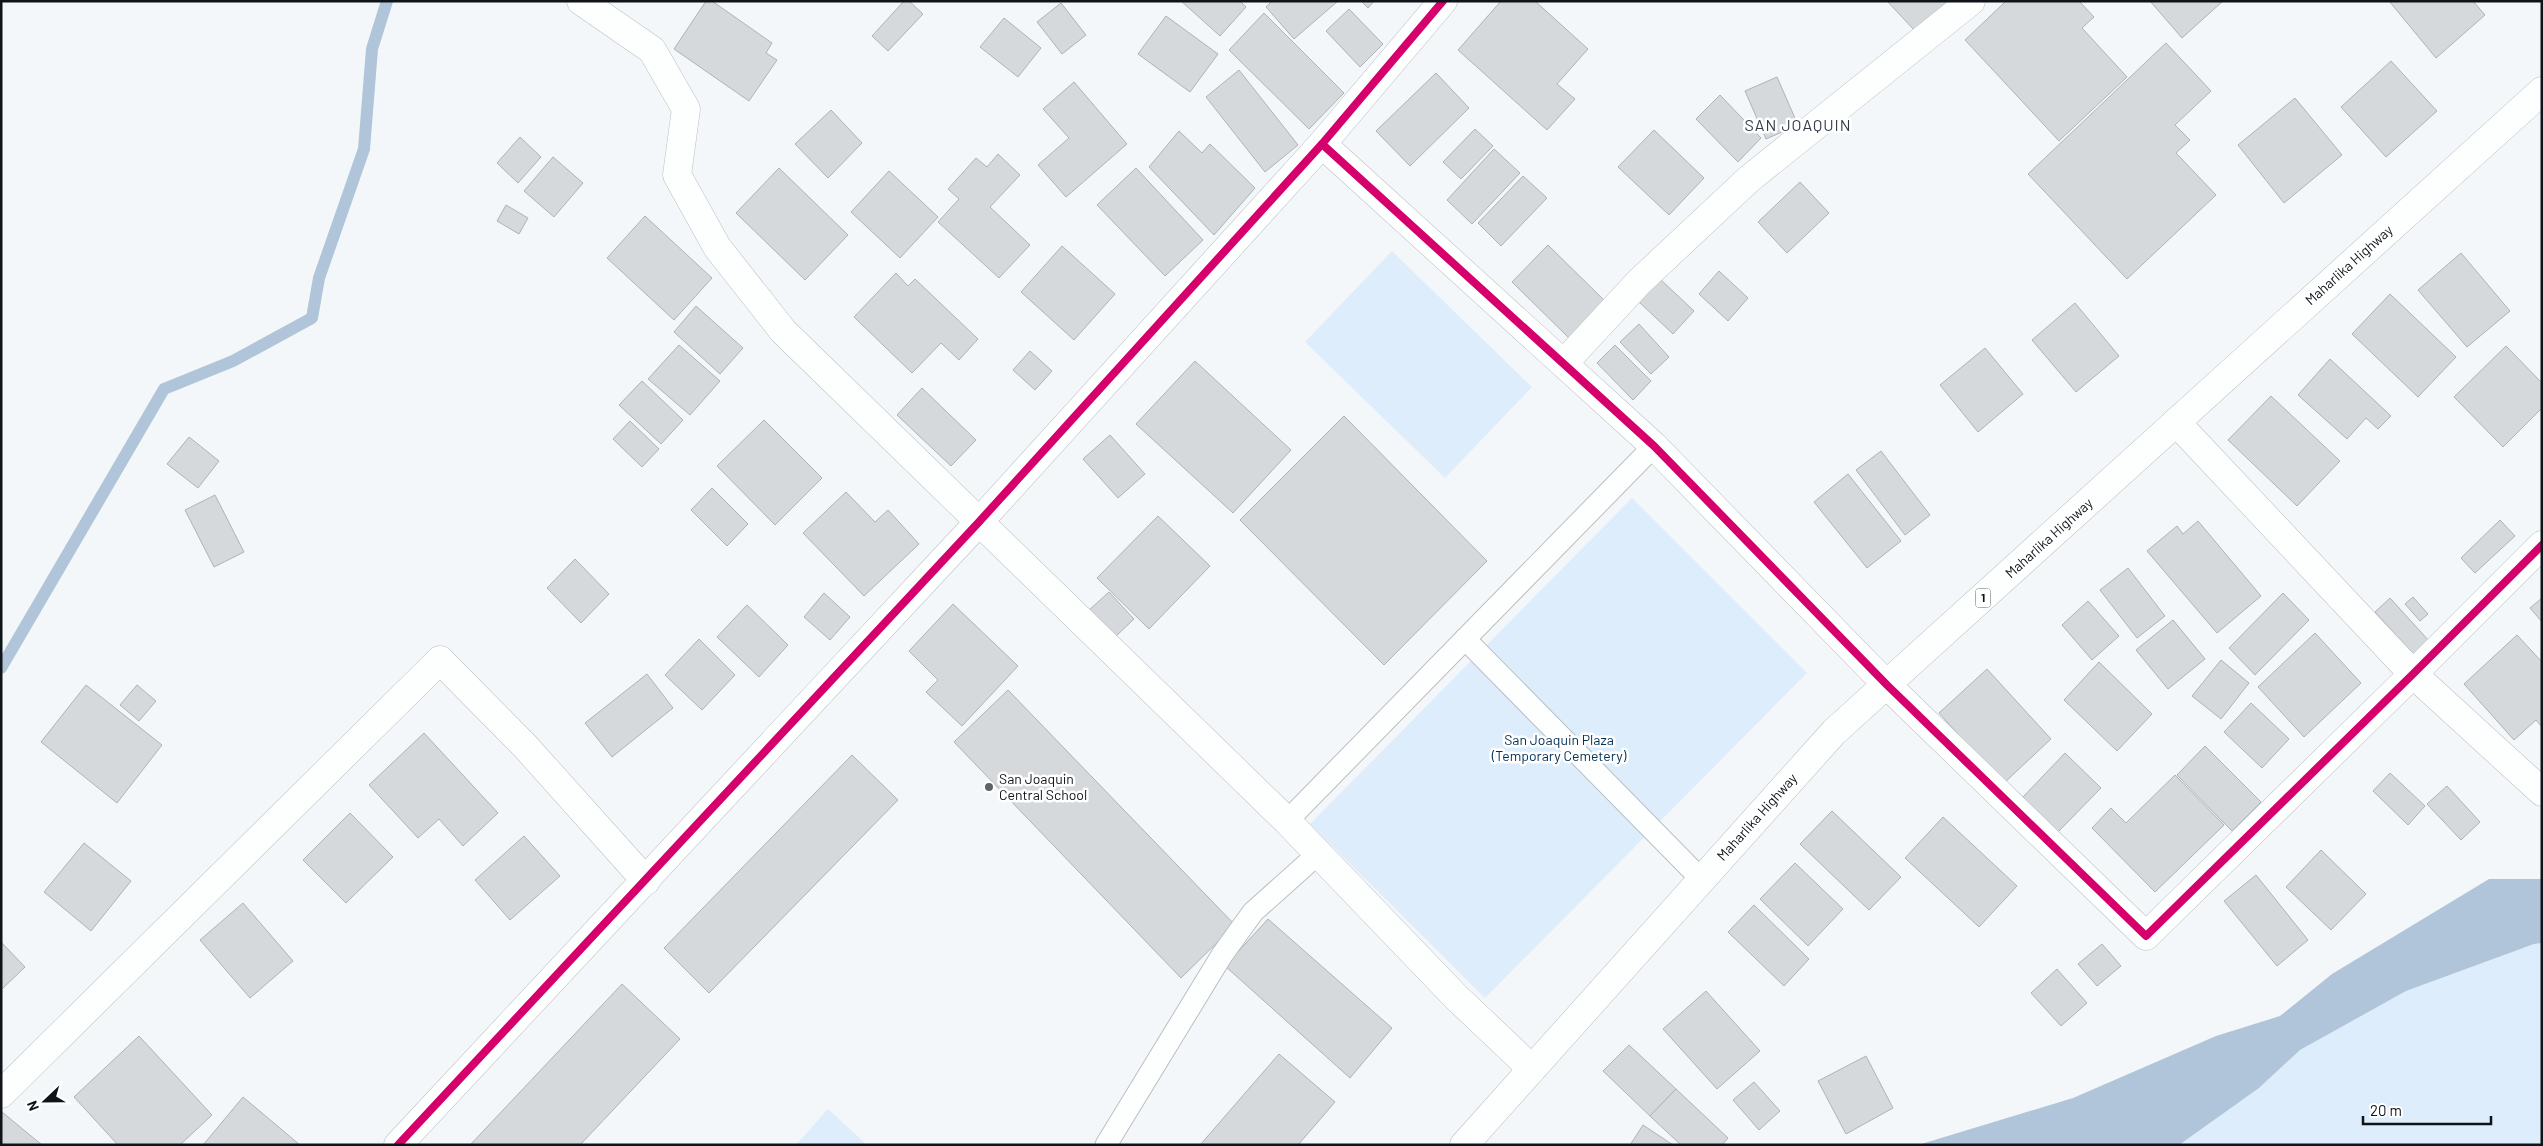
<svg xmlns="http://www.w3.org/2000/svg" width="2543" height="1146" viewBox="0 0 2543 1146" font-family="Barlow,sans-serif">
	<rect width="100%" height="100%" fill="#f4f7f9"/>
	<g fill="#ddedfb">
		<path d="M1392 251 1532 387 1445 478 1305 342Z"/>
		<path d="M1632 498 1807 673 1485 998 1310 824Z"/>
		<path d="M2542 943V1145H2179L2259 1088 2300 1050 2406 991 2534 944Z"/>
		<path d="M828 1109 867 1145H796Z"/>
	</g>
	<path fill="#b0c5d9" d="M2489 879H2542V943L2534 944 2406 991 2300 1050 2259 1088 2179 1145H1918L2073 1098 2216 1036 2280 1016 2332 974Z"/>
	<g fill="none" stroke-linecap="round" stroke-linejoin="round">
		<path stroke="#b0c5d9" stroke-width="12" d="M1 668 164 389 233 361 312 318 319 278 364 149 372 49 387 1"/>
	</g>
	<g fill="#d5d9dc" stroke="#afb2b6">
		<path d="M706 1H712L772 43 766 53 777 60 749 101 674 49Z"/>
		<path d="M904 1H909L923 14 888 51 872 36Z"/>
		<path d="M1181 1H1240L1246 7 1220 36Z"/>
		<path d="M1272 1H1338L1294 39 1266 7Z"/>
		<path d="M1361 1H1374L1368 8Z"/>
		<path d="M1501 1H1535L1588 49 1557 84 1575 99 1547 130 1458 50Z"/>
		<path d="M1887 1H1949L1916 32Z"/>
		<path d="M2006 1H2079L2094 17 2082 28 2127 77 2059 141 1965 40Z"/>
		<path d="M2150 1H2223L2182 38Z"/>
		<path d="M2389 1H2473L2485 15 2436 58Z"/>
		<path d="M1061 3 1086 35 1062 54 1037 22Z"/>
		<path d="M1349 9 1383 44 1360 67 1326 31Z"/>
		<path d="M1264 13 1344 93 1309 129 1229 50Z"/>
		<path d="M1166 16 1218 54 1190 92 1138 54Z"/>
		<path d="M1004 18 1041 48 1018 77 980 47Z"/>
		<path d="M2166 43 2211 91 2175 125 2190 140 2176 153 2216 195 2127 279 2028 174Z"/>
		<path d="M2391 61 2437 111 2386 157 2341 107Z"/>
		<path d="M1239 70 1298 145 1265 172 1206 97Z"/>
		<path d="M1436 73 1469 108 1410 166 1376 131Z"/>
		<path d="M1777 77 1798 125 1766 139 1745 91Z"/>
		<path d="M1074 82 1127 144 1066 197 1038 165 1069 138 1043 109Z"/>
		<path d="M1720 95 1761 138 1738 162 1696 119Z"/>
		<path d="M2295 98 2342 155 2284 203 2238 145Z"/>
		<path d="M831 110 862 143 828 178 795 144Z"/>
		<path d="M1475 129 1493 146 1461 179 1443 162Z"/>
		<path d="M1654 130 1704 178 1669 215 1618 167Z"/>
		<path d="M1179 131 1202 153 1210 144 1255 188 1214 235 1149 167Z"/>
		<path d="M520 137 541 157 518 183 497 163Z"/>
		<path d="M1494 149 1520 173 1472 224 1447 200Z"/>
		<path d="M998 154 1020 175 990 207 1030 245 999 278 938 222 959 199 948 189 976 158 987 167Z"/>
		<path d="M553 157 583 183 554 217 524 191Z"/>
		<path d="M779 168 848 235 805 280 736 213Z"/>
		<path d="M1136 168 1203 240 1165 276 1097 205Z"/>
		<path d="M889 171 938 217 900 258 851 212Z"/>
		<path d="M1523 176 1547 198 1501 246 1478 223Z"/>
		<path d="M1800 182 1829 213 1787 253 1758 222Z"/>
		<path d="M506 205 528 218 519 234 497 221Z"/>
		<path d="M645 216 712 278 674 320 607 258Z"/>
		<path d="M1548 245 1607 303 1571 340 1512 282Z"/>
		<path d="M1062 246 1115 294 1074 340 1021 292Z"/>
		<path d="M2461 253 2510 311 2467 347 2418 290Z"/>
		<path d="M1719 271 1748 298 1728 321 1699 294Z"/>
		<path d="M896 273 908 286 915 279 978 339 959 360 941 343 912 373 854 317Z"/>
		<path d="M1659 278 1694 311 1673 334 1638 301Z"/>
		<path d="M2390 294 2456 357 2418 397 2352 334Z"/>
		<path d="M2075 303 2119 356 2076 392 2032 340Z"/>
		<path d="M696 306 743 348 720 374 674 332Z"/>
		<path d="M1639 324 1669 357 1651 374 1620 342Z"/>
		<path d="M679 345 720 381 690 415 648 379Z"/>
		<path d="M1615 345 1651 381 1633 400 1597 363Z"/>
		<path d="M2506 346 2542 383V408L2503 447 2454 397Z"/>
		<path d="M1985 348 2023 394 1978 432 1940 385Z"/>
		<path d="M1030 351 1052 371 1035 390 1013 370Z"/>
		<path d="M2330 359 2391 416 2378 429 2366 418 2347 439 2298 395Z"/>
		<path d="M1195 361 1291 450 1233 513 1136 424Z"/>
		<path d="M642 381 683 420 661 444 619 405Z"/>
		<path d="M922 388 976 440 951 466 897 415Z"/>
		<path d="M2271 396 2340 461 2297 506 2228 440Z"/>
		<path d="M1344 416 1487 561 1384 665 1240 520Z"/>
		<path d="M764 420 822 478 775 525 717 466Z"/>
		<path d="M630 421 659 449 642 467 613 439Z"/>
		<path d="M1110 435 1145 474 1118 498 1083 459Z"/>
		<path d="M189 437 219 461 198 488 167 464Z"/>
		<path d="M1881 451 1930 515 1905 535 1856 470Z"/>
		<path d="M1848 474 1901 541 1867 568 1814 502Z"/>
		<path d="M712 488 748 524 727 546 691 510Z"/>
		<path d="M846 492 875 522 888 510 919 544 864 596 803 533Z"/>
		<path d="M215 495 244 552 214 567 185 510Z"/>
		<path d="M1158 516 1210 566 1149 629 1097 578Z"/>
		<path d="M2500 520 2515 536 2475 573 2461 558Z"/>
		<path d="M2198 521 2261 596 2217 633 2147 551 2177 526 2183 534Z"/>
		<path d="M575 559 609 594 581 623 547 588Z"/>
		<path d="M2128 568 2165 616 2137 638 2100 590Z"/>
		<path d="M1109 592 1134 619 1114 638 1088 611Z"/>
		<path d="M824 593 850 617 830 640 804 617Z"/>
		<path d="M2283 593 2309 620 2255 675 2229 648Z"/>
		<path d="M2413 597 2428 614 2420 621 2405 604Z"/>
		<path d="M2390 598 2430 642 2415 656 2375 612Z"/>
		<path d="M2542 598V622L2530 608Z"/>
		<path d="M2088 601 2119 636 2092 660 2062 625Z"/>
		<path d="M953 604 1018 666 962 726 926 692 938 680 909 651Z"/>
		<path d="M747 605 788 645 759 677 717 637Z"/>
		<path d="M2173 620 2205 659 2168 689 2136 650Z"/>
		<path d="M2315 633 2361 683 2304 737 2258 687Z"/>
		<path d="M2517 635 2542 662V727L2536 720 2514 740 2464 684Z"/>
		<path d="M699 639 735 675 702 710 665 675Z"/>
		<path d="M2221 660 2249 683 2221 719 2192 696Z"/>
		<path d="M2099 662 2152 714 2117 751 2064 700Z"/>
		<path d="M1987 669 2051 739 2003 784 1939 713Z"/>
		<path d="M647 674 673 708 612 757 585 723Z"/>
		<path d="M86 685 162 745 117 803 41 742Z"/>
		<path d="M137 685 156 701 139 721 120 705Z"/>
		<path d="M1008 690 1235 925 1181 978 954 742Z"/>
		<path d="M2251 703 2289 739 2262 768 2224 732Z"/>
		<path d="M424 733 498 813 463 846 439 819 418 838 369 785Z"/>
		<path d="M2205 746 2261 802 2232 831 2177 775Z"/>
		<path d="M2065 753 2101 788 2057 833 2022 798Z"/>
		<path d="M852 755 898 800 709 993 664 948Z"/>
		<path d="M2390 773 2425 806 2408 825 2373 791Z"/>
		<path d="M2175 775 2224 825 2155 892 2092 828 2111 808 2126 823Z"/>
		<path d="M2447 786 2480 822 2461 840 2427 804Z"/>
		<path d="M1832 811 1901 877 1869 910 1800 844Z"/>
		<path d="M350 813 393 857 346 903 303 860Z"/>
		<path d="M1943 817 2017 886 1979 927 1905 858Z"/>
		<path d="M524 836 560 876 510 920 475 880Z"/>
		<path d="M84 843 131 881 91 931 44 892Z"/>
		<path d="M2321 850 2366 894 2331 930 2286 887Z"/>
		<path d="M1795 863 1843 909 1808 946 1760 899Z"/>
		<path d="M2256 875 2308 940 2277 966 2224 901Z"/>
		<path d="M243 903 293 961 250 998 200 940Z"/>
		<path d="M1754 905 1809 959 1784 986 1728 932Z"/>
		<path d="M1268 919 1392 1028 1350 1078 1225 966Z"/>
		<path d="M1 942 25 967 1 990Z"/>
		<path d="M2102 944 2121 966 2097 986 2078 964Z"/>
		<path d="M2057 969 2087 1003 2061 1026 2031 993Z"/>
		<path d="M622 984 680 1039 580 1145H470Z"/>
		<path d="M1706 991 1760 1051 1717 1089 1663 1029Z"/>
		<path d="M139 1036 212 1115 180 1145H118L74 1097Z"/>
		<path d="M1629 1045 1676 1089 1650 1116 1603 1071Z"/>
		<path d="M1279 1054 1335 1102 1298 1145H1200Z"/>
		<path d="M1866 1056 1893 1108 1846 1134 1818 1081Z"/>
		<path d="M1754 1082 1780 1111 1759 1130 1733 1100Z"/>
		<path d="M1676 1089 1728 1138 1722 1145H1681L1650 1116Z"/>
		<path d="M243 1097 300 1145H203Z"/>
		<path d="M2 1112 42 1145H1Z"/>
		<path d="M1643 1125 1673 1145H1630Z"/>
	</g>
	<g fill="none" stroke-linecap="round" stroke-linejoin="round">
		<defs>
			<g id="lane">
				<path d="M1465 639 1701 879"/>
				<path d="M1287 821 1654 446"/>
				<path d="M1106 1145 1222 955 1253 912 1319 853"/>
			</g>
			<g id="street">
				<path d="M581 1 652 50 686 109 677 175 717 247 783 331 1287 821 1456 997 1532 1069"/>
				<path d="M1322 144 1654 446 1887 685 2146 936 2413 674 2542 545"/>
				<path d="M1564 363 1639 282 1749 179 1971 1"/>
				<path d="M2176 422 2413 674 2542 792"/>
				<path d="M1 1094 440 660 525 746 646 881"/>
				<path d="M398 1145 978 523 1322 144 1443 1"/>
			</g>
			<path id="highway" d="M1464 1145 1834 732 2542 91"/>
		</defs>
		<use href="#lane" stroke="#bbbfc3" stroke-width="23"/>
		<use href="#street" stroke="#bbbfc3" stroke-width="29"/>
		<use href="#highway" stroke="#bbbfc3" stroke-width="29"/>
		<use href="#lane" stroke="#fdfefe" stroke-width="21"/>
		<use href="#street" stroke="#fdfefe" stroke-width="28"/>
		<use href="#highway" stroke="#fdfefe" stroke-width="28"/>
		<defs>
			<g id="cycleway">
				<path d="M1322 144 1654 446 1887 685 2146 936 2413 674 2542 545"/>
				<path d="M398 1145 978 523 1322 144 1443 1"/>
			</g>
		</defs>
		<use href="#cycleway" stroke="#fff" stroke-width="11"/>
		<use href="#cycleway" stroke="#d6006c" stroke-width="8"/>
	</g>
	<circle fill="#5f6367" stroke="#fff" stroke-width="2" cx="989" cy="787" r="5"/>
	<g text-anchor="middle" stroke-width="5" stroke-linejoin="round" paint-order="stroke">
		<rect fill="#fff" stroke="#575a5e" stroke-width="1" x="1975.5" y="588.5" width="15" height="19" rx="4"/>
		<g font-size="12" font-weight="bold" fill="#0f1419">
			<text x="1983" y="602">1</text>
		</g>
		<g font-size="14" fill="#0f1419" stroke="#fff">
			<text transform="translate(2349 265) rotate(-42)" y="5">Maharlika Highway</text>
			<text transform="translate(2049 538) rotate(-42)" y="5">Maharlika Highway</text>
			<text transform="translate(1757 817) rotate(-48)" y="5">Maharlika Highway</text>
		</g>
		<g font-size="14" fill="#013055" stroke="#fff">
			<text x="1559" y="745">San Joaquin Plaza<tspan x="1559" dy="16">(Temporary Cemetery)</tspan></text>
		</g>
		<g font-size="14" fill="#0f1419" stroke="#fff" text-anchor="start">
			<text x="999" y="784">San Joaquin<tspan x="999" dy="16">Central School</tspan></text>
		</g>
		<g font-size="16" letter-spacing="1" fill="#323d49" stroke="#fff">
			<text x="1798" y="131">SAN JOAQUIN</text>
		</g>
	</g>
	<rect width="2543" height="1146" fill="none" stroke="#0f1419" stroke-width="5"/>
	<g transform="translate(45 1101) rotate(248)" stroke="#ffffff" stroke-width="4" paint-order="stroke">
	<path d="M0-4L9 19L0 12L-9 19Z" fill="#0f1419"/>
	<text y="-8" font-size="14" font-weight="bold" text-anchor="middle" fill="#0f1419">N</text>
	</g>
	<path d="M2363 1116v8h128v-8" fill="none" stroke="#0f1419" stroke-width="2.5"/>
	<text x="2370" y="1116" font-size="15" fill="#0f1419" stroke="#ffffff" stroke-width="4" paint-order="stroke">20 m</text>
</svg>
